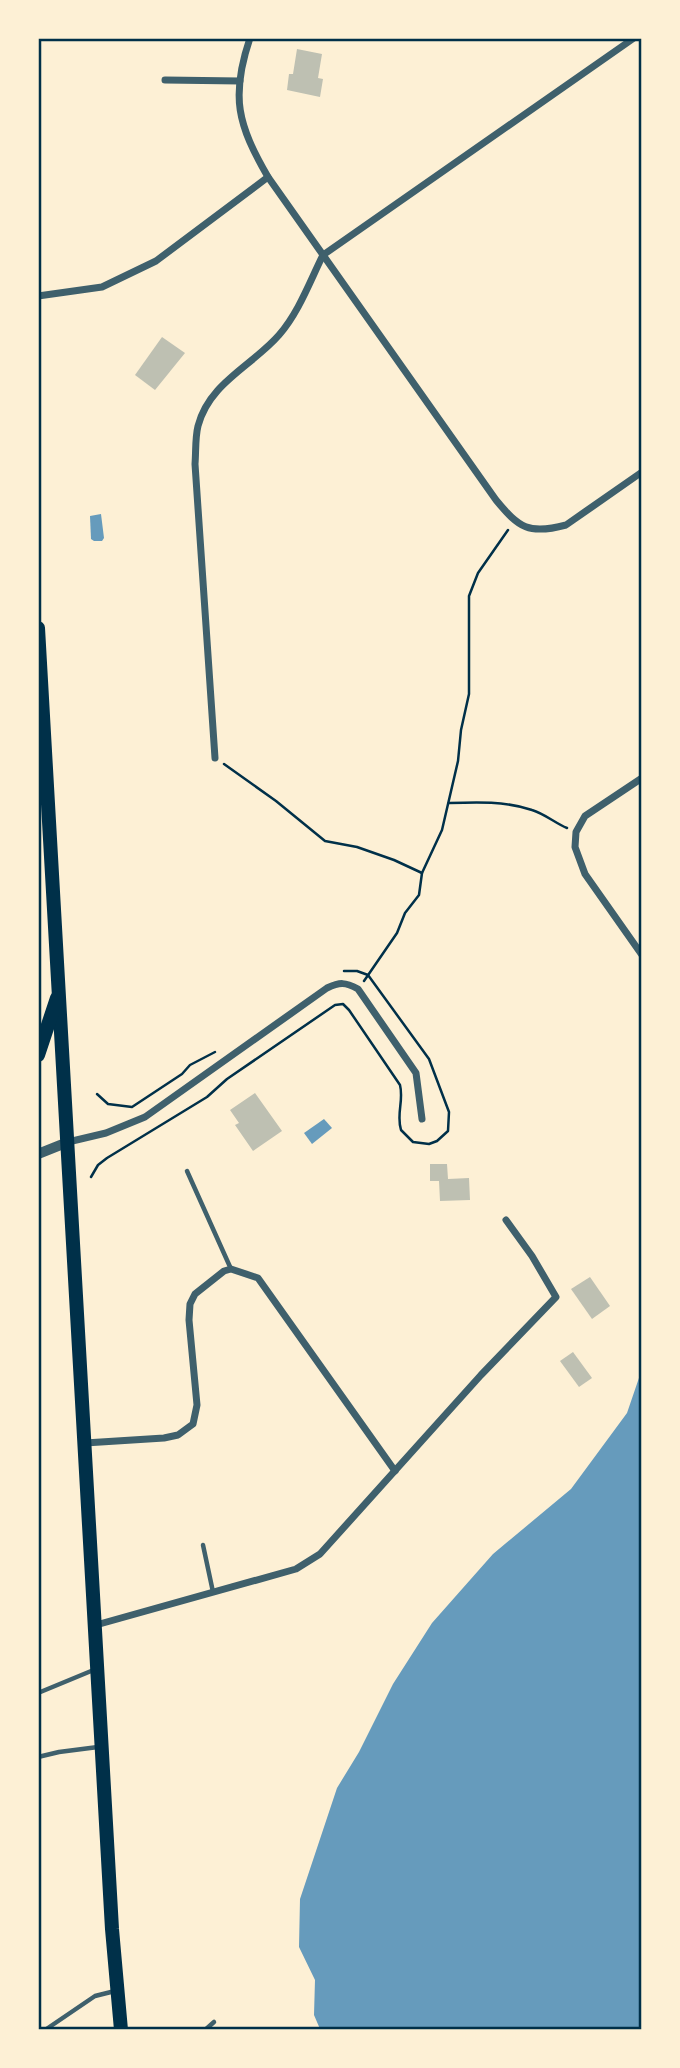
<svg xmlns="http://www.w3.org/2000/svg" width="680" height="2068" viewBox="0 0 680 2068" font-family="'Source Sans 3',sans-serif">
	<rect width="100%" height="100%" fill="#fdf0d5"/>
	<g fill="#669bbc">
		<path d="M101 514 104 538 102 541H94L91 539 90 516Z"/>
		<path d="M324 1119 332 1128 312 1144 304 1133Z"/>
		<path d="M641 1372V2029H320L314 2015 315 1980 299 1947 300 1899 337 1788 359 1752 393 1684 432 1623 493 1554 571 1489 627 1413Z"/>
	</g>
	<g fill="#bec0b2">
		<path d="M297 49 322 54 318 78 323 79 320 97 287 90 289 74H293Z"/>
		<path d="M162 337 185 353 155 390 135 375Z"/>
		<path d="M255 1093 282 1131 253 1151 235 1125 239 1123 230 1110Z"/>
		<path d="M430 1164H447L448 1179 469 1178 470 1200 440 1201 439 1181H430Z"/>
		<path d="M590 1277 610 1306 592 1319 571 1289Z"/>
		<path d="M573 1352 592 1378 579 1387 560 1361Z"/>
	</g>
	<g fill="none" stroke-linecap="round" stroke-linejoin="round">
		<g stroke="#003049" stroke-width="2.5">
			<path d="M224 764 276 801 325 841 357 847 394 860 422 873"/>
			<path d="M449 803C477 802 506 801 532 810 545 814 555 823 567 828"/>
			<path d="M364 981 397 933 405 913 419 895 422 873 442 830 458 761 461 730 469 694V596L478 573 508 530"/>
			<path d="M97 1094 108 1104 132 1107 182 1074 190 1065 215 1052"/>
			<path d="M91 1177 98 1165 107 1158 207 1097 227 1079 335 1005 343 1004 349 1010 400 1085C404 1101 396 1114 401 1130L413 1142 429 1144 437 1141 448 1131 449 1112 429 1059 368 975 357 971H344"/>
		</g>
		<g stroke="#3f606c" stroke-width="4.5">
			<path d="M187 1171 231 1269"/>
			<path d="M203 1545 213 1592"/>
			<path d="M38 1693 96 1669"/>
			<path d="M38 1757 59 1752 98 1747"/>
			<path d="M45 2030 95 1996 115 1991"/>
			<path d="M205 2030 214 2022"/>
		</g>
		<g stroke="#3f606c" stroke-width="7">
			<path d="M250 38C230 97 238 125 268 177L496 500C519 528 529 535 566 525L642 472"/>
			<path d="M165 80 240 81"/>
			<path d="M38 296 102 287 156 261 268 177"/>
			<path d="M215 758 195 464C196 452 195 438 198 426 209 383 252 366 279 335 299 312 310 281 323 255L634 38"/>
			<path d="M642 778 585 816 576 832 575 847 585 874 642 955"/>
			<path d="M68 1142 106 1133 145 1117 327 988C340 982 345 982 358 989L416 1073 422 1119"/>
			<path d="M85 1443 164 1438 178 1435 193 1424 197 1405 189 1320 190 1304 195 1294 224 1271 231 1269 258 1278 395 1471"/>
			<path d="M96 1625 296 1569 320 1554 481 1375 556 1297 532 1256 506 1220"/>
		</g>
		<path stroke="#3f606c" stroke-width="10" d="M38 1154 68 1142"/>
		<g stroke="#003049" stroke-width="14">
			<path d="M38 628 112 1929 121 2030"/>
			<path d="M38 1055 57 998"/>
		</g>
	</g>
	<rect width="680" height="2068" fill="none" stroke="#fdf0d5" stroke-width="80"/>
	<rect x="40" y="40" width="600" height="1988" fill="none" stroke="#003049" stroke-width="2.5"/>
</svg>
